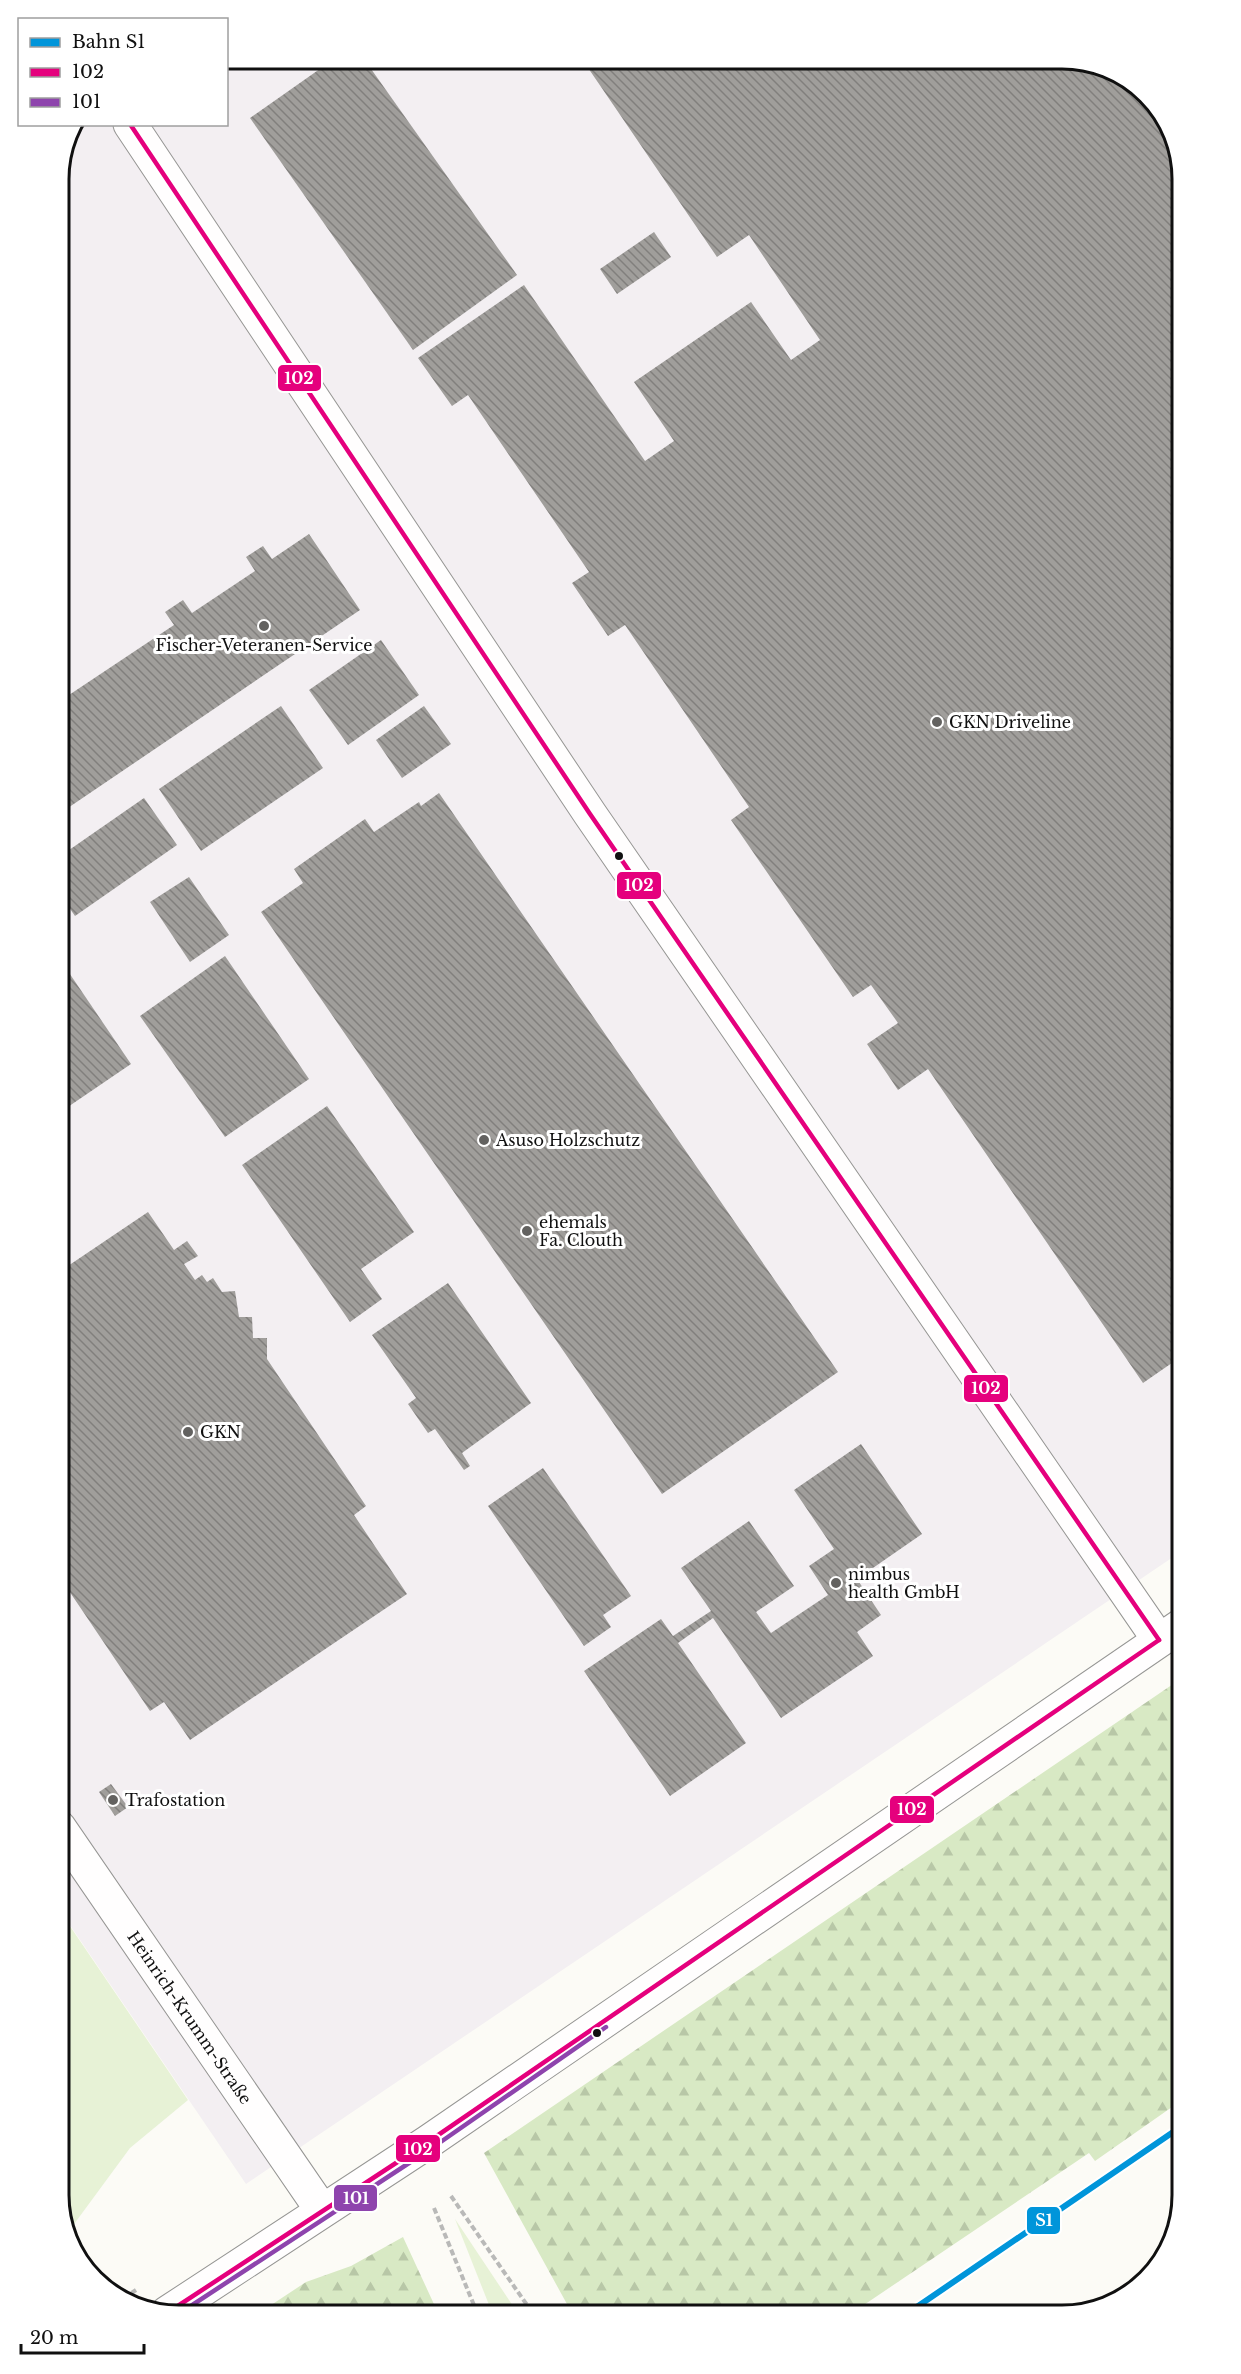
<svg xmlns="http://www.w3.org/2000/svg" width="1241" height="2374" viewBox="0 0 1241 2374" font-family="'Libre Baskerville',serif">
	<defs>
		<pattern id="forest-firs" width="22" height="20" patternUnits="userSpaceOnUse" patternTransform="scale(1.5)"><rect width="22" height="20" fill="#d8e9c4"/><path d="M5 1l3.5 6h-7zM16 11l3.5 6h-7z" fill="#b8c7a7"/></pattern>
		<pattern id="building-back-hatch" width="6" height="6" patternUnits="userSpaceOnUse" patternTransform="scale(1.5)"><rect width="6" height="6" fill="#a09e9b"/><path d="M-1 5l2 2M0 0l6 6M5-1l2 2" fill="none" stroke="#817f7d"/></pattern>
	</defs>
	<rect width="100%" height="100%" fill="#fcfbf6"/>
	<path fill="#f3eff2" d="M227 59H1070L1135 83 1173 133 1182 179V1551L246 2184 59 1909V172L68 133 73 125 226 124Z"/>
	<g fill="#e7f2d6">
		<path d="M59 1910 188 2100 130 2148 66 2235 59 2195Z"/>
		<path d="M455 2219 519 2315H493Z"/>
	</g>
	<g fill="url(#forest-firs)">
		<path d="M1182 1678V2100L1095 2161 1089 2153 849 2315H573L484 2153Z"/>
		<path d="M403 2237 439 2315H256L306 2282 351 2266Z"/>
	</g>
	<g fill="url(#building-back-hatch)">
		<path d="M334 59H364L517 275 413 350 250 118Z"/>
		<path d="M582 59H1070L1135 83 1173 133 1182 179V1356L1143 1383 928 1069 898 1090 867 1044 898 1023 871 985 853 997 731 820 749 807 625 625 608 636 572 583 589 572 468 395 452 406 418 358 524 285 645 461 674 441 634 382 751 302 791 360 820 340 749 235 717 257Z"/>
		<path d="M654 232 671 257 617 294 600 269Z"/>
		<path d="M309 534 360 610 59 814V686L66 697 174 625 165 612 183 600 192 613 255 571 246 557 263 546 272 559Z"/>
		<path d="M381 640 419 695 348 745 309 690Z"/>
		<path d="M281 706 323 768 201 851 159 789Z"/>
		<path d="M424 706 451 744 402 778 376 740Z"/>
		<path d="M439 793 838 1372 662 1494 261 912 303 883 294 869 365 819 374 832 419 802 421 806Z"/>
		<path d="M144 798 177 845 75 916 59 893V857Z"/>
		<path d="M189 877 229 935 190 962 150 902Z"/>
		<path d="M225 956 309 1079 225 1137 140 1016Z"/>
		<path d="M59 958 131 1064 59 1113Z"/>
		<path d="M327 1106 414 1232 361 1269 382 1299 350 1322 242 1165Z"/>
		<path d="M148 1212 174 1250 187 1241 198 1256 184 1264 195 1280 202 1275 207 1282 213 1278 222 1292 235 1291 239 1317H252L253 1338H267V1359L366 1506 354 1515 407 1594 190 1740 164 1702 150 1711 59 1576V1272Z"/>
		<path d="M448 1283 531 1403 462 1453 470 1466 464 1470 435 1429 428 1433 408 1404 416 1398 372 1335Z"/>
		<path d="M861 1444 922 1534 857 1579 881 1615 857 1632 873 1656 781 1718 713 1618 678 1643 746 1743 670 1796 584 1671 661 1619 673 1636 711 1611 681 1568 749 1521 794 1586 756 1612 771 1633 828 1595 809 1566 834 1549 794 1490Z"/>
		<path d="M543 1468 631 1596 603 1615 611 1627 584 1646 488 1506Z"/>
		<path d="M111 1784 128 1807 115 1816 99 1792Z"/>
	</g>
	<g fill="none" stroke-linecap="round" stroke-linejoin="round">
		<defs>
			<g id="minor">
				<path d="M130 124 590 814 1159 1640"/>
				<path id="s1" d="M59 1827 321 2209"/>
				<path d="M167 2313 428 2142 1182 1625"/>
			</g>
		</defs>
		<use href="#minor" stroke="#969694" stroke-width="35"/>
		<g stroke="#b9b9b8" stroke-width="4" stroke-dasharray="6 3" stroke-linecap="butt">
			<path d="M451 2196 534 2315"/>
			<path d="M434 2208 478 2315"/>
			<path d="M124 2298 136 2290"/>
			<path d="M1105 2307 1119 2298"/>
		</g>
		<use href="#minor" stroke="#fffefe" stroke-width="33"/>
		<defs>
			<g id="bus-1">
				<path d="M130 124 590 814 1159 1640"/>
				<path d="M167 2313 428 2142 1159 1640"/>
			</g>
			<path id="bus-2" d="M177 2315 432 2148 606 2027"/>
		</defs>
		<use href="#bus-1" stroke="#fff" stroke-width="9"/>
		<use href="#bus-2" stroke="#fff" stroke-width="9"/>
		<use href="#bus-1" stroke="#e5007d" stroke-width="4.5"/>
		<use href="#bus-2" stroke="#8e44ad" stroke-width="4.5"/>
		<defs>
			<path id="rail-1" d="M905 2315 1182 2126"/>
		</defs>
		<use href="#rail-1" stroke="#fff" stroke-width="10"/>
		<use href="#rail-1" stroke="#0095da" stroke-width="6"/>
	</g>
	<g fill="#636260" stroke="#fff" stroke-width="2">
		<circle cx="264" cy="626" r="6"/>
		<circle cx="937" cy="722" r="6"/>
		<circle cx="484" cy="1140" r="6"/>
		<circle cx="527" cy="1231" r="6"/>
		<circle cx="188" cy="1432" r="6"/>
		<circle cx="836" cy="1583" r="6"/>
		<circle cx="113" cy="1800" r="6"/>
	</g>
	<g fill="#101010" stroke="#fff" stroke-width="2">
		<circle cx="619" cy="856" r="5"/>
		<circle cx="597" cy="2033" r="5"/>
	</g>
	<g text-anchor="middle" stroke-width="6" stroke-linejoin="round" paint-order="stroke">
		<g font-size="16" fill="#101010" stroke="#fff" text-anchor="start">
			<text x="264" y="651" text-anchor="middle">Fischer-Veteranen-Service</text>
			<text x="949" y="728">GKN Driveline</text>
			<text x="496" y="1146">Asuso Holzschutz</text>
			<text x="539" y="1228">ehemals<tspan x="539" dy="18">Fa. Clouth</tspan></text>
			<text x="200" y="1438">GKN</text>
			<text x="848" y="1580">nimbus<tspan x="848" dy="18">health GmbH</tspan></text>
			<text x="125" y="1806">Trafostation</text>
		</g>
		<g font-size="16" fill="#101010" stroke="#fff">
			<text dy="6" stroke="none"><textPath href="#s1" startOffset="231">Heinrich-Krumm-Straße</textPath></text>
		</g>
	</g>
	<path d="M0 0H1241V2374H0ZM179 69H1062A110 110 0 0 1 1172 179V2195A110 110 0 0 1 1062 2305H179A110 110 0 0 1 69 2195V179A110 110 0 0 1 179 69Z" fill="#fff" fill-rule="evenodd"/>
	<path fill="none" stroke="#101010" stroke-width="3" d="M179 69H1062A110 110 0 0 1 1172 179V2195A110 110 0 0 1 1062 2305H179A110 110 0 0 1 69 2195V179A110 110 0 0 1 179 69Z"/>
	<g stroke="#fff" stroke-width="2">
		<rect x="277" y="364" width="45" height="28" rx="6" fill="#e5007d"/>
		<rect x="616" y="871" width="46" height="29" rx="6" fill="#e5007d"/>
		<rect x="963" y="1374" width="46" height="29" rx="6" fill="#e5007d"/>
		<rect x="889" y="1795" width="46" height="29" rx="6" fill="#e5007d"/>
		<rect x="395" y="2134" width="46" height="29" rx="6" fill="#e5007d"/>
		<rect x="333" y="2184" width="45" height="28" rx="6" fill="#8e44ad"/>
		<rect x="1026" y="2206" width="35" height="29" rx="6" fill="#0095da"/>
	</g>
	<g font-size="16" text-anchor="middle" font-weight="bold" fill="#fff">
		<text x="299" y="384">102</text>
		<text x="639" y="891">102</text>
		<text x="986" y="1394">102</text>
		<text x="912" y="1815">102</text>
		<text x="418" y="2155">102</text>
		<text x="356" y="2204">101</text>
		<text x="1044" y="2226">S1</text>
	</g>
	<rect x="18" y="18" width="210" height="108" fill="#ffffff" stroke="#9f9f9f" stroke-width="1.5"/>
	<rect x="30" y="38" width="30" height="9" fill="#0095da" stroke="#9f9f9f" stroke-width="1.5"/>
	<text x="72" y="48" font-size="18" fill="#101010">Bahn S1</text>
	<rect x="30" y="68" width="30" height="9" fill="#e5007d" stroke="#9f9f9f" stroke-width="1.5"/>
	<text x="72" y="78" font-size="18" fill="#101010">102</text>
	<rect x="30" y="98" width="30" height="9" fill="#8e44ad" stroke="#9f9f9f" stroke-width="1.5"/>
	<text x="72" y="108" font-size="18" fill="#101010">101</text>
	<path d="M21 2344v9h123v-9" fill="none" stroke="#101010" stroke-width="3"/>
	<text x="30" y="2344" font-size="18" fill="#101010" stroke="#ffffff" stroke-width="4.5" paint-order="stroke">20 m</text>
</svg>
